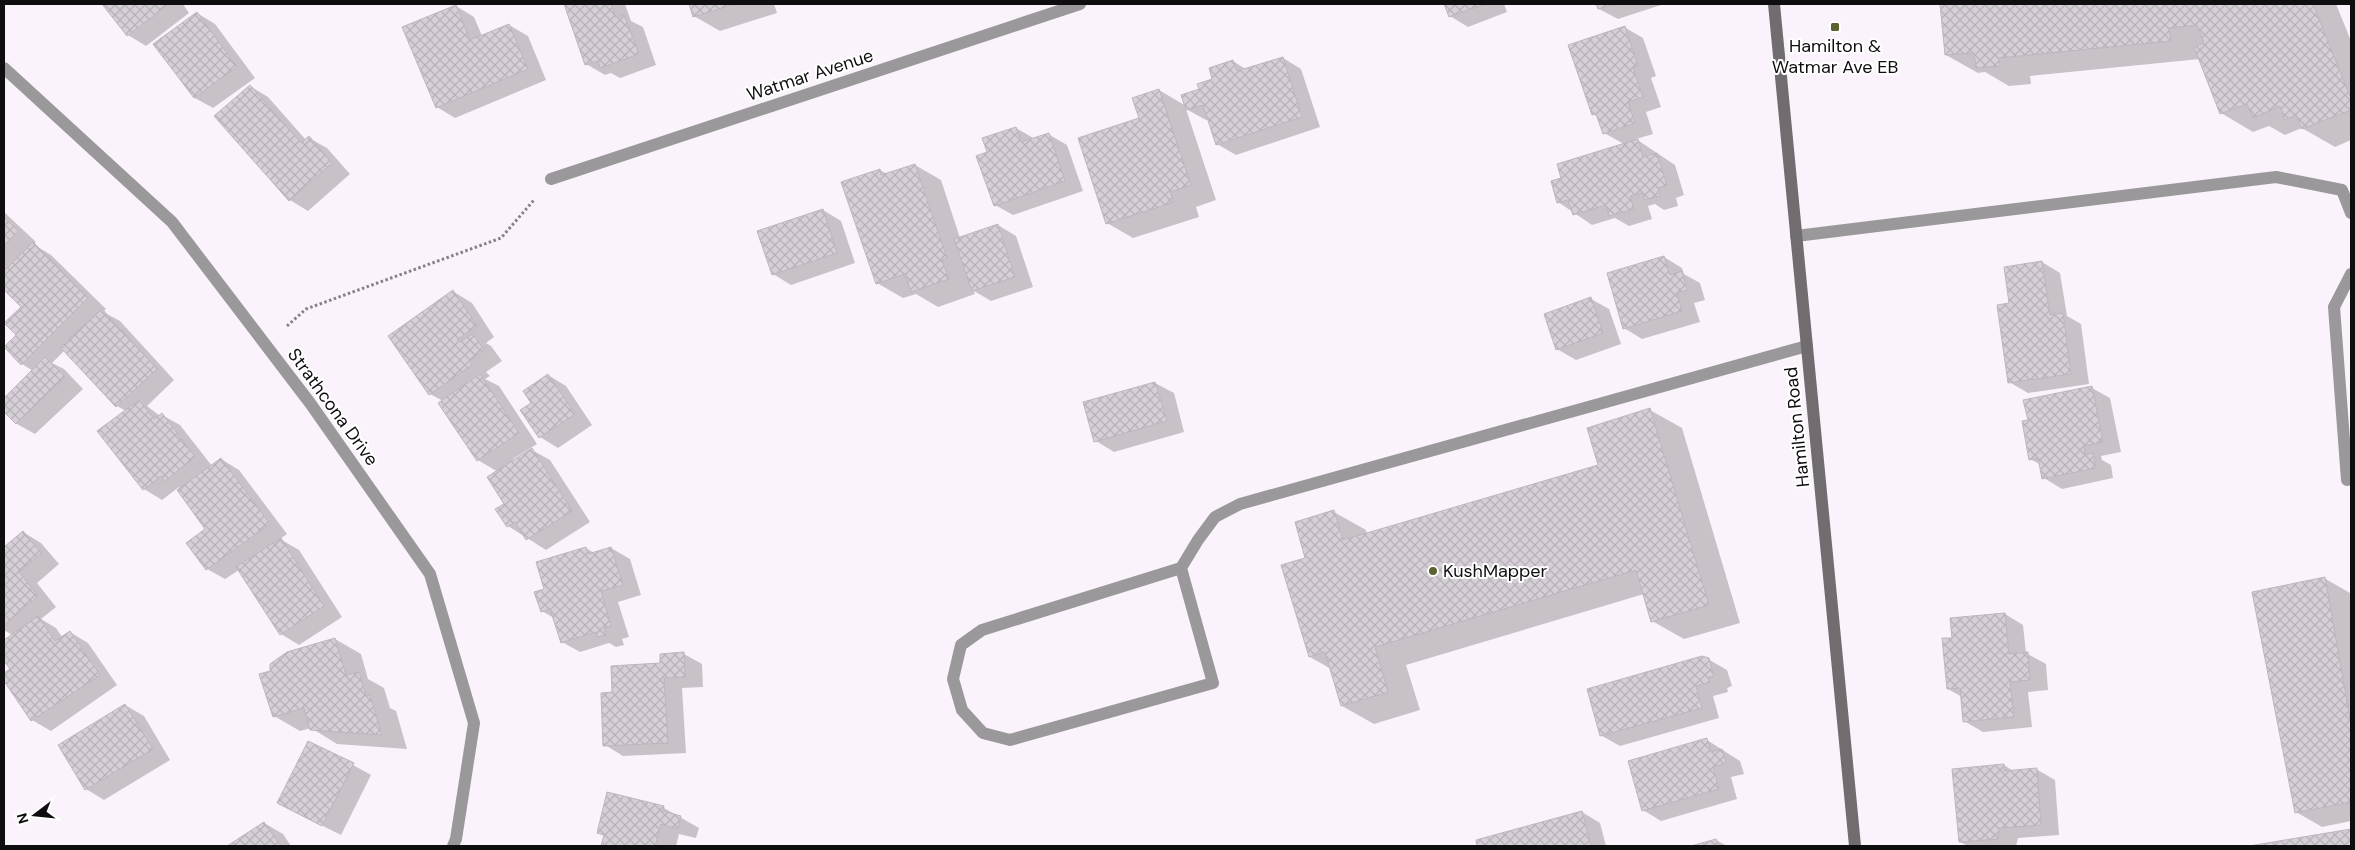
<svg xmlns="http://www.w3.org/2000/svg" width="2355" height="850" viewBox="0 0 2355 850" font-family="'DM Sans',sans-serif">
	<defs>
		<pattern id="building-cross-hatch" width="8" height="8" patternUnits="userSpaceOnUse" patternTransform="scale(1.25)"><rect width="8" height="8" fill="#d6cfd7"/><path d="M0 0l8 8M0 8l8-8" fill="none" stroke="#b7b1b8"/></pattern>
	</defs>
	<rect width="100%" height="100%" fill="#faf3fb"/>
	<g fill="#0003">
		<path d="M104 4H183L189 13 146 46 128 35Z"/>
		<path d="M565 4H625L631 21 643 27 656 65 620 78 611 73 605 75 586 64Z"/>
		<path d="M690 4H774L777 13 720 31 694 16Z"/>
		<path d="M1445 4H1504L1507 12 1468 27 1450 16Z"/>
		<path d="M1598 4H1664L1618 19 1599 9Z"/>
		<path d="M1941 4H2336L2351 41V140L2335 147 2302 128 2285 135 2269 126 2253 132 2221 113 2200 59 2030 76 2031 84 2009 86 1985 72 1978 73 1946 55Z"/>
		<path d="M456 6 474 17 482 36 509 25 528 36 546 80 455 118 437 107Z"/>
		<path d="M197 13 215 24 255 78 213 108 195 98 155 44Z"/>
		<path d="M1624 27 1643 38 1656 76 1651 78 1661 107 1646 112 1653 134 1636 139 1675 165 1684 195 1676 198 1678 206 1664 210 1655 204 1648 206 1652 219 1629 226 1615 218 1592 225 1558 202 1562 179 1624 144 1604 133 1598 117 1593 114Z"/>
		<path d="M1283 58 1301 69 1320 127 1236 155 1217 144 1209 119 1206 120 1186 109 1216 200 1196 207 1199 217 1133 238 1107 223 1141 119 1159 90 1186 106 1233 61 1247 70Z"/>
		<path d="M250 86 268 97 306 140 309 138 327 148 350 174 308 211 290 200 215 116Z"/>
		<path d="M1016 128 1035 139 1048 134 1067 145 1083 191 1013 215 995 205 989 153Z"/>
		<path d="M915 165 941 180 960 238 998 225 1016 236 1033 287 991 301 974 291 975 294 938 307 916 294 903 298 877 283 880 170 887 174Z"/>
		<path d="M823 210 841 221 855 263 791 285 773 274Z"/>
		<path d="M4 212 36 242 33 244 51 255 106 309 103 312 120 321 174 380 147 406 160 416 162 415 180 425 212 466 221 459 239 470 287 534 280 539 299 550 342 617 299 645 281 634 239 570 225 579 207 569 206 529 181 489 179 487 162 500 144 489 99 432 126 411 117 406 65 350 52 363 64 369 83 389 35 434 17 424 4 410V400L33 371 22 364 6 347 18 335 22 307 4 288Z"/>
		<path d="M1664 257 1682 268 1684 274 1700 283 1705 300 1694 303 1700 322 1642 339 1624 328Z"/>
		<path d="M2042 262 2060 273 2067 316 2081 324 2089 384 2028 393 2009 382 2011 304Z"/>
		<path d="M454 292 472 303 494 337 486 343 491 346 502 361 486 372 490 376 485 379 499 386 537 444 513 459 514 461 532 450 550 460 590 522 546 550 508 526 498 472 478 460 443 401 430 394Z"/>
		<path d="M1591 299 1609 309 1621 344 1576 360 1557 349Z"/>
		<path d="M548 375 566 386 592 425 558 448 540 437 532 403Z"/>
		<path d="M1155 383 1174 393 1184 432 1114 452 1096 441Z"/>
		<path d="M2092 388 2110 398 2121 452 2101 456 2102 460 2111 465 2113 478 2062 489 2044 478 2041 465 2030 459 2029 421Z"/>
		<path d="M1650 410 1682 428 1740 623 1684 639 1652 621 1644 594 1406 665 1420 710 1374 724 1342 706 1331 669 1310 657 1306 559 1334 512 1366 530 1367 534 1600 465Z"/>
		<path d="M23 532 41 543 59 564 37 583 56 607 41 619 56 628 62 637 70 632 88 643 117 685 51 731 32 720 4 678V675L11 670 4 659V641L12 635 4 630V547Z"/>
		<path d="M586 548 594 553 611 548 630 559 641 595 618 602 629 637 622 639 624 645 616 647 609 643 580 652 562 642 554 618 542 611 545 590Z"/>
		<path d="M2324 578 2350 593 2351 598V821L2322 827 2296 812Z"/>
		<path d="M2005 614 2023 625 2026 653 2046 664 2048 690 2028 692 2032 727 1983 732 1964 721 1962 697 1948 689 1954 639Z"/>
		<path d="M335 639 361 654 368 679 384 688 390 708 396 711 407 749 337 744 311 728 300 731 274 716 272 672Z"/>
		<path d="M684 654 702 664 703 687 682 688 686 753 623 756 605 745 614 693Z"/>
		<path d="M1708 659 1727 670 1732 686 1727 688 1728 692 1713 696 1719 718 1620 746 1602 736Z"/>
		<path d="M125 705 144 716 170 760 104 800 86 789Z"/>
		<path d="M1707 740 1740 761 1744 774 1731 777 1737 799 1661 821 1643 810Z"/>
		<path d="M353 765 371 775 341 835 297 813Z"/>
		<path d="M2004 765 2013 771 2036 769 2055 780 2059 835 2018 838 2016 846H1968L1960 842Z"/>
		<path d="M608 794 664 808 699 828 696 838 679 834 676 846H603L605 836 599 832Z"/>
		<path d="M1582 812 1600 823 1606 846H1479L1477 841Z"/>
		<path d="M264 823 283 834 291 846H229Z"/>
		<path d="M2351 830V846H2256Z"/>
		<path d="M1716 840 1727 846H1696Z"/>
	</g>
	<g fill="url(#building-cross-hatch)" stroke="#bdb6be">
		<path d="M102 4H169L127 36Z"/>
		<path d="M564 4H611L616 18 624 15 639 54 600 68 598 61 585 65Z"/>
		<path d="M689 4H735L693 17Z"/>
		<path d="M1444 4H1485L1449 17Z"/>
		<path d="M1596 4H1616L1598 9Z"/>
		<path d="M1940 4H2313L2351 99V110L2302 129 2296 115 2285 120 2280 106 2253 118 2247 104 2220 114 2194 47 2204 43 2197 25 2169 28 2171 41 1999 58 2000 66 1976 68 1974 53 1945 55Z"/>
		<path d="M456 5 470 40 509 24 528 69 436 108 402 27Z"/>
		<path d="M197 12 237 67 194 98 153 44Z"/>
		<path d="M1625 26 1638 66 1633 68 1643 97 1628 102 1635 123 1603 134 1596 114 1592 115 1568 45Z"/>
		<path d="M1283 57 1302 117 1216 145 1203 105 1186 110 1181 95 1199 89 1197 84 1212 79 1209 68 1233 60 1237 71Z"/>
		<path d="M250 85 301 143 309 136 332 163 289 201 214 116Z"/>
		<path d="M1159 89 1191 185 1170 192 1174 202 1106 224 1078 138 1139 118 1132 98Z"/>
		<path d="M1016 127 1021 142 1049 133 1065 181 994 206 976 156 987 152 982 138Z"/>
		<path d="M1638 139 1643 157 1657 153 1667 185 1658 188 1660 196 1645 200 1642 193 1630 196 1634 209 1609 216 1606 205 1573 215 1568 200 1557 203 1551 181 1561 178 1557 164Z"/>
		<path d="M915 164 947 258 942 260 949 279 911 292 905 274 876 284 841 182 880 169 881 175Z"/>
		<path d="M823 209 837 253 772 275 757 231Z"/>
		<path d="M4 217 18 231 4 246Z"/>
		<path d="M998 224 1015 277 972 291 954 239Z"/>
		<path d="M33 242 88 298 21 365 4 347 16 335 4 323 21 307 4 290V271Z"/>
		<path d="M1664 256 1670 275 1682 271 1687 290 1677 293 1682 311 1623 329 1607 273Z"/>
		<path d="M2042 261 2050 315 2063 313 2071 374 2008 383 1997 305 2009 303 2004 267Z"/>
		<path d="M453 290 477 326 457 340 459 342 473 334 484 350 469 361 472 365 429 395 388 336Z"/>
		<path d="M1591 297 1603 333 1556 350 1544 314Z"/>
		<path d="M102 309 157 369 116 407 60 347Z"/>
		<path d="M45 357 65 377 16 424 4 412V398Z"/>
		<path d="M480 374 519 433 477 461 438 403Z"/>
		<path d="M548 374 575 414 539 438 520 410 531 403 523 391Z"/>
		<path d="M1155 382 1167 421 1094 442 1083 402Z"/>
		<path d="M2092 386 2103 442 2084 446 2085 455 2093 453 2096 468 2042 479 2038 458 2029 460 2022 421 2028 420 2023 400Z"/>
		<path d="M139 400 154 419 162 413 195 457 165 481 161 476 143 490 97 431Z"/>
		<path d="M1650 408 1709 605 1651 622 1636 570 1375 647 1388 692 1341 706 1325 652 1309 657 1281 565 1305 558 1295 522 1334 510 1343 540 1598 465 1587 428Z"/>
		<path d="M532 448 572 511 526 540 515 522 507 527 495 509 504 504 487 477Z"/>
		<path d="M221 458 270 524 206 570 186 543 205 529 177 490Z"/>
		<path d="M23 531 41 553 19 572 38 596 4 625V547Z"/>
		<path d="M281 538 324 606 280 635 236 567Z"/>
		<path d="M586 547 588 554 611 547 623 585 601 591 611 626 604 628 606 635 597 637 595 632 561 643 550 609 541 612 534 592 544 589 536 562Z"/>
		<path d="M2325 577 2351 724V802L2295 813 2252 592Z"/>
		<path d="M2005 613 2009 654 2028 652 2030 680 2010 682 2014 717 1963 722 1960 688 1947 689 1942 638H1952L1950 618Z"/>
		<path d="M38 616 55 641 70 631 100 675 31 721 4 681V673L10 669 4 661V640Z"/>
		<path d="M335 638 346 675 359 672 366 696 370 695 382 735 310 730 304 708 273 717 259 674 270 671V664L287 652Z"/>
		<path d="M684 652 685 677 664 678 668 743 603 746 601 693 612 692 611 666 660 663V654Z"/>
		<path d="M1702 656 1709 658 1714 676 1709 677 1710 682 1696 686 1702 708 1600 736 1587 689Z"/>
		<path d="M125 704 153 749 85 790 58 745Z"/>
		<path d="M1707 738 1711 752 1722 749 1726 763 1713 767 1719 789 1642 811 1628 761Z"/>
		<path d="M308 741 354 763 322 826 277 803Z"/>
		<path d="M2004 764V771L2037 768 2041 825 1999 828 1998 839 1959 842 1952 769Z"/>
		<path d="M607 792 664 806 663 811 681 816 678 829 661 824 655 846H601L604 835 597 833Z"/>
		<path d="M1582 811 1591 846H1477L1476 840Z"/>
		<path d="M264 822 281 846H227Z"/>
		<path d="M2351 829V846H2249Z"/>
		<path d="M1716 839 1719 846H1691Z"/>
	</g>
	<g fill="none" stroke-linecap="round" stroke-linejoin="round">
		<path stroke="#858085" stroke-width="3" stroke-dasharray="2.5 2.5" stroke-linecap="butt" d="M287 326 306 309 501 238 534 200"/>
		<g stroke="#9b989b" stroke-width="12">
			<path d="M1796 236 2276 177 2342 190 2351 213"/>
			<path d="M2351 274 2334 307 2347 480 2351 479"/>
			<path d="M1181 568 1213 683 1010 740 983 733 962 710 953 679 961 645 982 630 1181 568 1198 540 1215 517 1240 504 1807 346"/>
		</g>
		<g stroke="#9b989b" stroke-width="12">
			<path d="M4 68 172 222 310 403 430 574 474 723 456 839 453 846"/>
			<path d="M551 179 1080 4"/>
		</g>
		<path stroke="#706c70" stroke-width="12" d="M1774 4 1855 846"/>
	</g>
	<g fill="#5d612f" stroke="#fff" stroke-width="2">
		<rect x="1830" y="22" width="10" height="10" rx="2.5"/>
		<circle cx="1433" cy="571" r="5"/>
	</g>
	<g text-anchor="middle" stroke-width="4" stroke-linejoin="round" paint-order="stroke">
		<g font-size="18" fill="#100d10" stroke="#fff">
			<text x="1835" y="52">Hamilton &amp;<tspan x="1835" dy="21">Watmar Ave EB</tspan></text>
			<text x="1443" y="577" text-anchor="start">KushMapper</text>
		</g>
		<g font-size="18" fill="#100d10" stroke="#fff">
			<text transform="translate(810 75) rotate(-18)" y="6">Watmar Avenue</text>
			<text transform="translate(333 407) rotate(54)" y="6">Strathcona Drive</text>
			<text transform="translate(1797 427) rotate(-96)" y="6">Hamilton Road</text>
		</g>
	</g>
	<rect width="2355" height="850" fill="none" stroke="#100d10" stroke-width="10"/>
	<g transform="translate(35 815) rotate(254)" stroke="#ffffff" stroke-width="4" paint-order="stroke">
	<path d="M0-4L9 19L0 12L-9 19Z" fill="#100d10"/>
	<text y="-8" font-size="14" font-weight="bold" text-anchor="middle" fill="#100d10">N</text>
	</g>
</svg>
